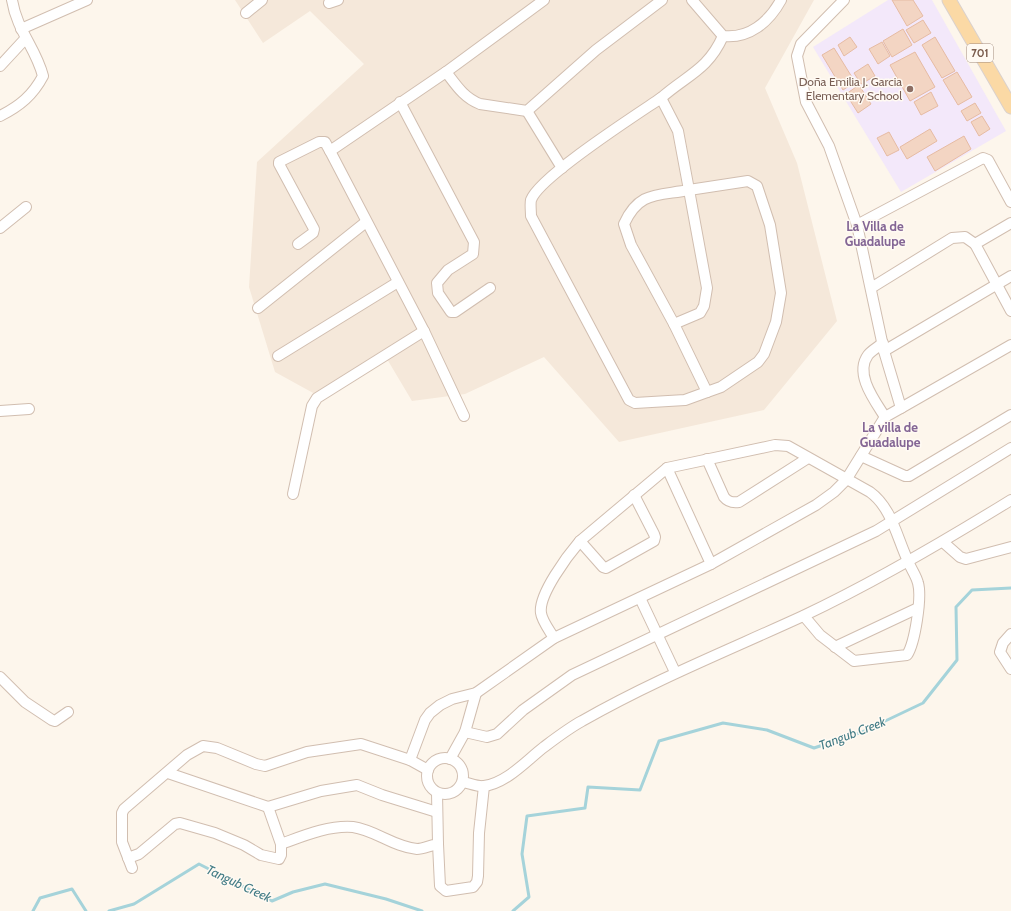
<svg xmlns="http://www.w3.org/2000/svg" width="1011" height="911" viewBox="0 0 1011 911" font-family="Cabin,sans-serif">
	<rect width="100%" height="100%" fill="#fdf6ec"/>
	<path fill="#f5e8da" d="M235 0H814L765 88 797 163 837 321 764 410 619 442 544 357 465 394 412 401 387 359 315 394 275 372 249 287 257 162 364 64 310 11 263 43Z"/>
	<path fill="#f3e8fa" d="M888 0H932L1006 131 901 192 813 47Z"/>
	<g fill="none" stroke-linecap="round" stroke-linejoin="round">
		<g stroke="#a5d3da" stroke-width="3">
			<path d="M33 911 40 898 72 889 86 911"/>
			<path d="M109 911 134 904 199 864 272 901 293 892 325 884 386 899 422 911"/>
			<path d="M513 911 529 897 522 854 527 816 585 808 588 787 640 790 659 741 723 723 767 730 814 748 862 732 923 703 957 660 956 607 972 590 1011 588"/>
		</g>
	</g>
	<g fill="#f3d5c3" stroke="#e6bba3">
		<path d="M892 0H913L923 16 907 26Z"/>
		<path d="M923 20 931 33 914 43 906 30Z"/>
		<path d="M903 29 912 45 892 57 883 41Z"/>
		<path d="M850 37 857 47 844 56 838 45Z"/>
		<path d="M935 37 955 71 942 78 922 45Z"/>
		<path d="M882 42 890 56 878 64 869 49Z"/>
		<path d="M834 48 855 82 843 90 822 55Z"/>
		<path d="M915 52 935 87 910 101 890 65Z"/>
		<path d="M868 64 875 76 861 84 854 73Z"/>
		<path d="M957 72 972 97 958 105 943 80Z"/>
		<path d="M859 85 871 104 858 113 846 94Z"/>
		<path d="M931 92 938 106 921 115 914 102Z"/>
		<path d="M975 103 981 113 967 121 961 111Z"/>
		<path d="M982 116 990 129 979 136 971 122Z"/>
		<path d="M930 129 937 141 907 159 900 147Z"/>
		<path d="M889 132 899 150 887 156 877 138Z"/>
		<path d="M964 136 971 149 935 171 927 157Z"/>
	</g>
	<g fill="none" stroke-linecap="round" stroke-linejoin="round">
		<defs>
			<g id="minor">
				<path d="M692 0 723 36C749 39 769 22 781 0"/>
				<path d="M844 0 801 44 797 56 806 102 829 146 857 225 884 351 1011 276"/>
				<path d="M329 3 338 0"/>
				<path d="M246 13 262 0"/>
				<path d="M21 29 87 0"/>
				<path d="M0 66 25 39"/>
				<path d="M446 72C456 85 464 98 480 104L527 111 596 50 662 0"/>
				<path d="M661 98 678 131 689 190C657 196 639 191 624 224L631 245 674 324 707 392 685 400 635 403 629 400 531 216C531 211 530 204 531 200 539 177 636 115 661 98Z"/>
				<path d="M661 98C687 75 708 70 723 36"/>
				<path d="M400 102 474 242 473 254 448 270 437 283 438 293 451 312H455L490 288"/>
				<path d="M527 111 562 168"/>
				<path d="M0 116C20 106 33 95 43 76 36 48 17 31 12 0"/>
				<path d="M1011 223 975 244 1011 311"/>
				<path d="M857 225 983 158 988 160 1011 202"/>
				<path d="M0 228 26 207"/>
				<path d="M298 244 313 233 314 229 279 164V162L319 142H325L330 151"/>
				<path d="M871 288 952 238 965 237 975 244"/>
				<path d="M258 308 366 222"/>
				<path d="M674 324 700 313 704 306 707 288 689 190 748 181 757 186 770 225 781 293 776 322 764 354 758 362 721 387 707 392"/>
				<path d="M883 343C878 347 871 351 868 355 854 374 875 401 885 417"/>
				<path d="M278 356 398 282"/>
				<path d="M901 408 1011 345"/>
				<path d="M0 411 29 409"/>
				<path d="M464 416 424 331 330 151 446 72 544 0"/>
				<path d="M861 456 905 476H909L1011 415"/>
				<path d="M707 459 724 497C728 502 732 503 739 502L808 458"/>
				<path d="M667 468 711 564"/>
				<path d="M293 494 312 406 317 398 424 331"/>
				<path d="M580 541 603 567 606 568 654 541 655 537 654 534 634 495"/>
				<path d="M943 542 960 557 966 559 1011 547"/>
				<path d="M640 598 675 672"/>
				<path d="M1011 634 1003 643 1000 652 1011 669"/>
				<path d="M554 638C550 631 542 621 541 613 538 595 568 555 580 541L667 468 775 445 788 446 870 492C892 508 897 538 908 561 911 569 916 575 918 583 922 597 915 643 907 655L854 661 820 635 804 616"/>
				<path d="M835 647 918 608"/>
				<path d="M0 677 25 702 52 720 55 721 68 712"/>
				<path d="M465 732 487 737 497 734 523 710 572 675 876 531 1011 448"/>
				<circle cx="445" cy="776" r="18"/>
				<path d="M450 759 465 732 476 693"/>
				<path d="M410 760 425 720 430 713 440 705 452 699 476 693 554 638 711 564 816 505 834 492 846 480 885 417 901 408 884 351"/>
				<path d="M168 773 268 807 321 791 357 785 382 795 437 812"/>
				<path d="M463 782C469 783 478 787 484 786 507 783 527 760 544 747 556 738 569 728 582 721 654 680 729 650 803 616 875 582 943 542 1011 500"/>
				<path d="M268 807 281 844"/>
				<path d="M438 844 440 886 446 891 473 887 477 882 478 876 479 833 484 786"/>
				<path d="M128 858 139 854 175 824 180 823 215 833 244 845 261 855 279 859 281 855V844C303 836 329 825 353 827 375 830 394 847 417 849 423 849 431 845 438 844L437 793"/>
				<path d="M132 868 122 842V813L124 809 187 755 203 746 217 748 256 764 265 766 307 752 361 744 410 760 428 770"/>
			</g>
			<path id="major" d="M949 0 1011 107"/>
		</defs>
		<use href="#minor" stroke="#d1beb0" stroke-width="12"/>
		<use href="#major" stroke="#dad1cd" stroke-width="15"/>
		<use href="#minor" stroke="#fff" stroke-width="10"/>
		<use href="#major" stroke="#fbd9a5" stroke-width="13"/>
	</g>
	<circle fill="#8d6e63" stroke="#fffaf3" stroke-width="1.5" cx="910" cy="89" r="4"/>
	<g text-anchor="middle" stroke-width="3" stroke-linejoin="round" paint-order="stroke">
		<rect fill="#fffaf3" stroke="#a28b7f" stroke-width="1" x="967" y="44" width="26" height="18" rx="3"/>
		<g font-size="11" font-weight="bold" fill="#7a5c4d">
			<text x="980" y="57">701</text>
		</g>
		<g font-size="12" fill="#785e54" stroke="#fffaf3" text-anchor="end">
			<text x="902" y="86">Doña Emilia J. Garcia<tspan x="902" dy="14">Elementary School</tspan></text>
		</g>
		<g font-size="13" font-weight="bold" fill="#846695" stroke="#fffaf3">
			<text x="875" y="231">La Villa de<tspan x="875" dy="15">Guadalupe</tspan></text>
			<text x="890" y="432">La villa de<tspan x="890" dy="15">Guadalupe</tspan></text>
		</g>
		<g font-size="13" font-style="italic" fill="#437c86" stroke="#fffaf3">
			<text transform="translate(852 733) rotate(-21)" y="5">Tangub Creek</text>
			<text transform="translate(239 883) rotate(25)" y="5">Tangub Creek</text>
		</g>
	</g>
</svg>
